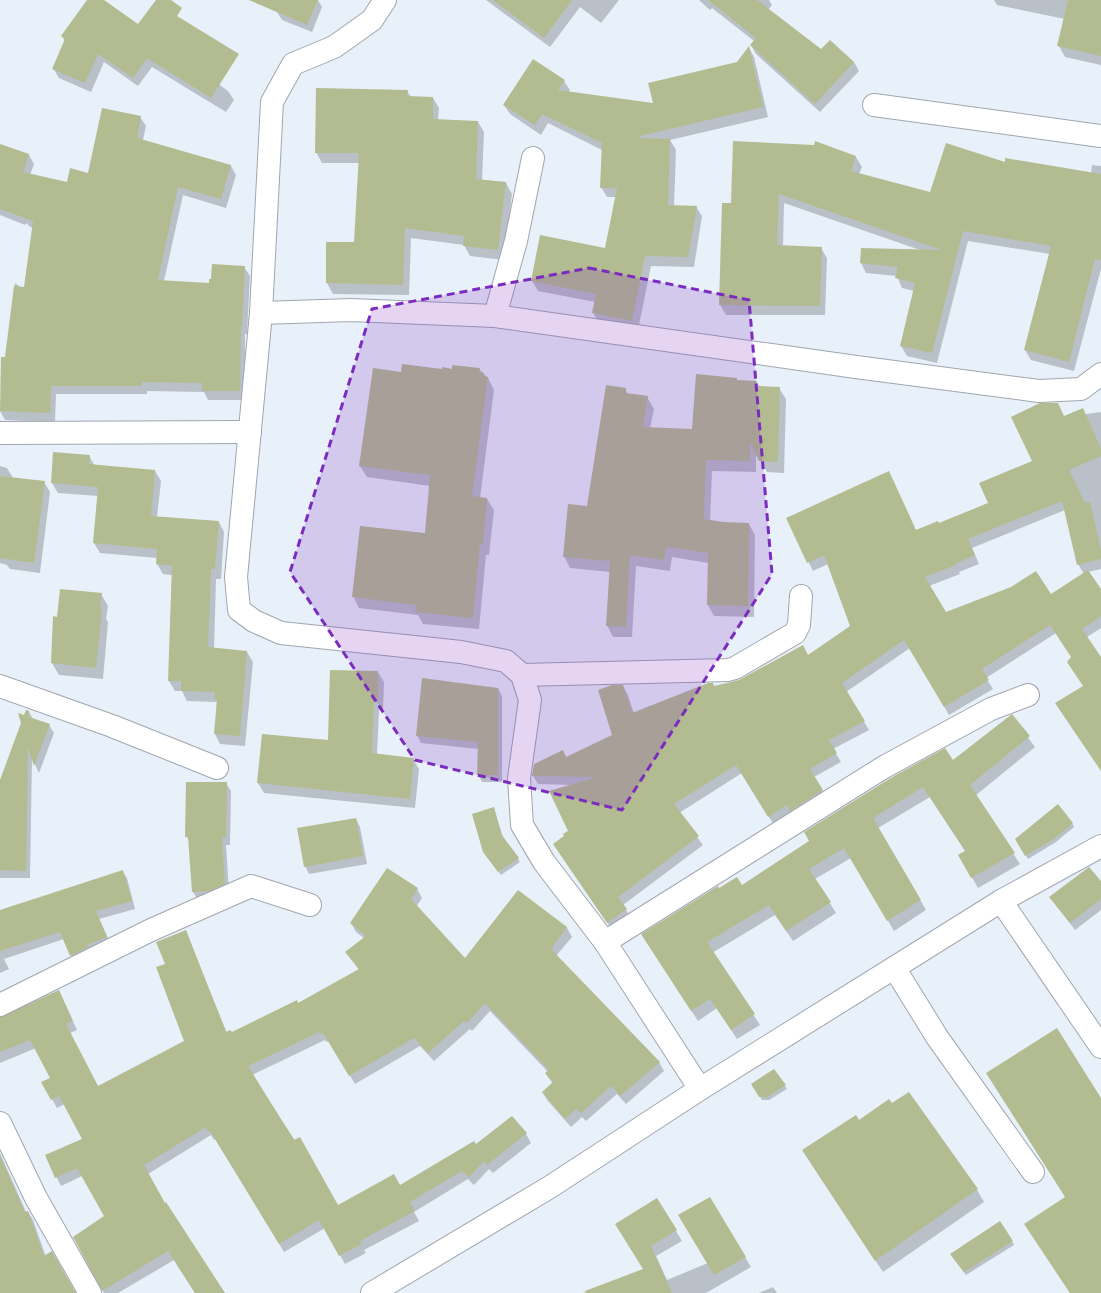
<svg xmlns="http://www.w3.org/2000/svg" width="1101" height="1293" viewBox="0 0 1101 1293" font-family="'DM Sans',sans-serif">
	<rect width="100%" height="100%" fill="#e8f0f9"/>
	<g fill="#0003" fill-rule="evenodd">
		<path d="M89 0H103L228 91 234 100 226 112 152 67 138 86 104 62 91 92 59 78 53 68 65 41 62 36Z"/>
		<path d="M282 0H318L322 7 312 32 282 20 277 12Z"/>
		<path d="M486 0H619L601 23 580 7 550 47Z"/>
		<path d="M699 0H769L772 5 768 10 822 51 854 62 859 71 820 112 756 54 751 45 754 41 712 8 710 10Z"/>
		<path d="M994 0H1101V65L1065 57 1059 46 1065 19 997 5Z"/>
		<path d="M749 48 754 57 768 117 670 140 676 150 674 206 696 207 702 216 694 267 651 266 638 330 599 323 593 313 595 302 538 291 532 281 606 249 617 197H607L601 187 602 150 548 123 541 135 510 114 504 105 564 81 570 90 569 92 654 104 737 63Z"/>
		<path d="M407 91 411 97 433 98 439 108 438 120 478 122 484 132 482 181 506 183 512 194 504 260 470 256 464 245 411 238 409 295 333 294 327 283V243H355L359 163H322L316 152Z"/>
		<path d="M140 117 146 126 143 140 231 166 236 175 226 208 183 195 164 281 210 284 244 267 250 276 247 334H245V400H208L204 392 147 391V394H56L55 422 5 420 0 411 15 283 24 290 33 228 29 226 27 223 25 225 0 215V145L29 155 34 164 30 175 68 183 89 174Z"/>
		<path d="M856 157 862 167 859 174 931 193 1005 163 1091 174 1092 165 1101 166V269L1074 371 1031 360 1025 350 1050 254 968 241 937 363 907 356 901 346 914 291 902 288 897 276 866 273 861 263 920 250 784 203 783 247 821 248 827 258 825 315H726L720 305 732 204Z"/>
		<path d="M479 369 488 378 494 390 480 498 487 499 494 510 489 555H486L479 629 423 624 418 615 359 608 353 596 425 534 430 486 367 477 360 466 402 373Z"/>
		<path d="M738 381 757 382 760 387 779 388 786 399 784 473 767 472 756 453V472L712 471 710 523 749 524 755 535 754 617 714 616 708 605V563L672 557 670 571 636 566 632 637H613L607 625 610 572 570 568 564 556 587 507 625 389 628 394 647 397 654 409 650 428 693 430Z"/>
		<path d="M1101 412V569L1088 572 1101 591V628L1087 637 1101 658V771L1084 687 1072 657 1056 633 986 678 993 689 949 715 910 648 846 692 869 730 833 749 841 762 814 777 827 799 774 825 742 773 679 813 703 845 623 905 631 918 613 931 559 852 569 831 572 785 538 784 533 776 563 752 567 758 613 736 623 686 628 695 634 714 714 687 739 681 808 656 851 626 828 564 813 571 787 519 916 530 939 524 989 503 1033 461 1064 417ZM1065 510 1078 564 1084 574 1050 596 946 613 929 586 960 574 959 572 979 564 972 548Z"/>
		<path d="M89 456 95 466 155 471 161 481 157 517 219 522 224 532 221 579H216L214 649 247 652 253 662 245 746 220 744 215 734 217 702 187 701 182 691H175L169 681 172 575 163 574 157 564V558L100 553 94 543 98 496 58 493 52 483Z"/>
		<path d="M0 466 7 468 13 478 44 482 50 492 40 573 10 569 7 565 0 563Z"/>
		<path d="M101 594 108 606 106 619 108 622 103 679 59 675 52 663 54 617 58 618Z"/>
		<path d="M378 672 384 682 383 710H379L377 755 413 759 419 769 415 808 264 793 258 783 329 742Z"/>
		<path d="M498 688 502 696V782H482L478 774V749L421 743 417 735Z"/>
		<path d="M29 712 33 719 49 725 54 733 39 773 32 758 30 878H0V783L25 716Z"/>
		<path d="M1012 716 1035 747 975 796 1020 864 978 888 959 855 966 851 930 797 878 828 926 910 894 931 851 858 815 879 836 913 793 941 775 915 712 953 760 1025 737 1039 717 1008 698 1021 642 935 719 889 742 887 953 762Z"/>
		<path d="M226 783 231 791 230 845H226L229 892 198 900 193 892 190 842 186 836Z"/>
		<path d="M494 808 503 837 520 862 501 875 487 856Z"/>
		<path d="M356 819 360 827 367 864 309 874 305 866Z"/>
		<path d="M1072 823 1074 827 1056 842 1028 859 1016 840Z"/>
		<path d="M122 871 127 878 135 909 99 919 111 944 75 963 64 939 4 959 9 969 0 973V911Z"/>
		<path d="M1101 883V910L1075 930 1050 897Z"/>
		<path d="M417 889 422 898 416 907 466 960 518 892 567 928 572 937 556 956 659 1062 664 1071 626 1104 617 1094 586 1121 582 1117 571 1127 548 1101 543 1093 553 1084 546 1074 548 1072 490 1011 472 1031 470 1029 434 1061 420 1046 355 1084 329 1041 326 1042 325 1040 252 1075 338 1206 400 1186 476 1145 526 1134 531 1143 493 1173 489 1169 474 1185 468 1179 414 1212 419 1221 364 1250 366 1253 345 1264 325 1228 284 1252 216 1139 214 1140 211 1135 148 1174 165 1204 224 1293H195L174 1260 118 1293H104L74 1238 105 1217 82 1176 61 1186 46 1156 83 1139 65 1104 57 1108 43 1083 51 1078 36 1048 0 1063V1018L59 991 77 1030 70 1033 98 1087 185 1042 166 965 185 931 227 1033H231L298 1004 359 970 346 952 364 938 356 932 351 923Z"/>
		<path d="M774 1071 787 1089 769 1100H762L752 1084Z"/>
		<path d="M1101 1099V1293H1070L1025 1224 1066 1198Z"/>
		<path d="M892 1104 977 1190 984 1202 883 1272 810 1162 859 1121Z"/>
		<path d="M0 1153 26 1212H28L33 1220 46 1257 76 1293H0Z"/>
		<path d="M709 1198 751 1267 706 1293H583L644 1270 657 1199 682 1241 656 1256 667 1280 708 1263Z"/>
		<path d="M1012 1241 1014 1245 966 1275 953 1258Z"/>
		<path d="M773 1287 777 1293H759Z"/>
	</g>
	<g fill="#b3bc90">
		<path d="M87 0H104L138 24 156 0H171L182 8 177 16 239 54 211 98 147 58 133 78 98 54 85 83 52 69 65 39 61 36Z"/>
		<path d="M249 0H318L307 25Z"/>
		<path d="M493 0H572L544 38Z"/>
		<path d="M708 0H757L821 49 830 40 854 62 815 104 750 45 756 38Z"/>
		<path d="M1068 0H1101V56L1057 46Z"/>
		<path d="M749 46 763 107 640 136V138L670 139 668 205 697 206 688 257 645 256 632 321 592 313 596 294 531 281 540 235 605 248 617 188H600L602 143 542 114 535 125 503 105 533 59 565 80 558 90 653 103 648 83 737 62Z"/>
		<path d="M316 88 408 90 407 96 433 97V119L478 121 476 179 506 182 498 250 463 246 464 236 405 228 403 285 326 283V242H354L359 153H315Z"/>
		<path d="M102 108 141 116 137 138 231 165 221 199 178 187 158 280 209 283V279H211L212 264 245 266 242 326H241L240 391H202V383L142 382V386H51L50 413 0 411 1 357H5L14 286 24 287 33 221 0 209V144L29 154 23 172 67 182 70 168 88 173Z"/>
		<path d="M733 141 814 145 815 141 856 156 851 171 930 192 946 143 1005 162V158L1101 174V260L1095 259 1069 362 1024 350 1051 246 963 231 932 353 900 346 915 283 895 278 898 267 860 263 861 248 942 250 779 194 777 245 822 247 820 306 719 305 722 203H731Z"/>
		<path d="M402 364 442 369V367L452 369V365L480 368 479 372 484 373V376L488 377 472 496 487 498 483 544 480 543 473 618 415 612 416 605 352 597 360 526 425 533 430 475 359 466 373 368 401 372Z"/>
		<path d="M696 374 737 378V380L757 381V386L780 387 778 462 759 461 750 443V461L706 460 704 519 724 522 749 523 748 606 707 605 708 553 666 547 664 560 630 555 626 627 606 626 610 561 563 557 568 504 587 506 606 385 626 388V393L648 396 643 427 692 429Z"/>
		<path d="M1040 403H1058L1064 416 1083 408 1101 449V456L1069 470 1085 503 1090 502 1101 550V559L1077 565 1062 501 968 539 975 555 955 564 956 565 925 577 946 612 1011 587 1036 571 1051 594 1088 570 1101 589V616L1082 629 1101 657V771L1055 703 1083 686 1067 662 1071 657 1050 625 982 669 989 680 944 707 904 640 842 683 865 721 829 740 837 753 810 769 823 790 790 811 787 805 768 817 736 765 674 804 699 836 618 897 627 909 607 923 553 844 564 836 563 834 568 831 549 791 597 777 532 776 534 764 563 750 566 757 612 735 598 690 612 685H623L632 713 708 683H713L714 686 739 680 803 645 808 655 850 626 824 555 807 563 786 518 889 471 916 530 938 521 939 523 988 503 979 483 1032 461 1011 417Z"/>
		<path d="M53 452 90 455 89 464 155 470 151 516 219 521 215 569H211L208 647 247 651 240 736 214 734 217 699H214L215 692 181 691V681H168L172 566 156 564 157 549 93 543 98 487 51 483Z"/>
		<path d="M0 476 45 481 34 563 0 558Z"/>
		<path d="M60 589 102 593 100 609H102L96 668 51 663 53 616 57 617Z"/>
		<path d="M330 670 378 671V701H374L372 753 414 758 410 799 257 783 262 734 328 740Z"/>
		<path d="M422 678 498 688V775H477L478 742 416 736Z"/>
		<path d="M26 710 29 711V717L50 724 34 766 28 747 26 871 0 870V780L21 723 18 713 24 715Z"/>
		<path d="M1012 714 1030 736 970 785 1015 853 971 878 958 855 965 851 923 787 873 818 921 900 887 921 844 848 809 869 831 902 786 931 769 905 707 942 755 1014 731 1030 710 999 691 1011 641 934 718 886 719 888 737 877 742 885 809 841 804 832 894 776 945 748 953 760Z"/>
		<path d="M186 782H227L226 838 222 837 225 884 209 891 192 892 188 837H185Z"/>
		<path d="M1058 804 1073 823 1054 839 1025 856 1015 839Z"/>
		<path d="M494 807 501 834 519 858 498 872 483 852 472 814Z"/>
		<path d="M356 818 363 856 304 867 297 828Z"/>
		<path d="M1089 867 1101 881V899L1070 923 1049 897Z"/>
		<path d="M387 868 418 888 411 899 465 958 518 890 567 927 551 949 660 1062 620 1096 611 1086 581 1113 576 1109 565 1119 542 1092 553 1082 545 1073 549 1070 485 1003 467 1023 464 1021 428 1053 414 1038 349 1076 323 1033 320 1034 319 1032 248 1066 294 1140 300 1137 338 1205 394 1174 400 1185 474 1141 476 1144 512 1116 527 1133 487 1165 484 1161 469 1177 462 1171 410 1202 415 1211 360 1241 362 1244 339 1256 319 1220 279 1244 210 1131 208 1132 206 1127 144 1165 165 1203 166 1202 225 1293H195L168 1251 102 1291 73 1237 104 1216 77 1168 55 1178 45 1155 82 1139 59 1096 51 1100 41 1082 50 1078 30 1040 0 1052V1017L59 990 73 1021 66 1024 98 1086 184 1041 156 967 165 964 156 942 186 930 226 1032 230 1030 232 1032 297 1000 298 1003 359 969 345 952 366 936 350 923Z"/>
		<path d="M123 870 132 901 96 911 107 937 87 945 88 947 70 956 60 932 0 951V910Z"/>
		<path d="M1057 1028 1101 1098V1293H1070L1024 1224 1065 1197 986 1073Z"/>
		<path d="M774 1069 786 1085 767 1097H759L751 1084Z"/>
		<path d="M909 1092 978 1189 875 1261 802 1150 856 1115 859 1120 889 1099 892 1103Z"/>
		<path d="M0 1156 25 1212 28 1211 44 1256 52 1251 76 1293H0Z"/>
		<path d="M710 1197 746 1257 714 1275 678 1215Z"/>
		<path d="M657 1198 677 1230 651 1246 672 1293H586L585 1291 643 1269 615 1224Z"/>
		<path d="M1000 1221 1013 1241 964 1272 950 1254Z"/>
	</g>
	<g fill="none" stroke-linecap="round" stroke-linejoin="round">
		<defs>
			<g id="minor">
				<path d="M385 0 372 20 334 47 293 64 272 102 261 313 236 577 239 610 254 621 281 633 461 652 506 661 522 675 530 700 519 778 522 825 544 862 605 942 700 1089"/>
				<path d="M874 105 1101 136"/>
				<path d="M261 313 351 310 495 316 856 367 1039 391 1081 389 1101 374"/>
				<path d="M495 316 516 241 533 158"/>
				<path d="M0 433 250 432"/>
				<path d="M522 675 728 670 735 668 795 633 799 625 801 596"/>
				<path d="M0 686 112 726 217 768"/>
				<path d="M1001 901 1101 1047"/>
				<path d="M605 942 884 767 991 709 1028 695"/>
				<path d="M895 969 937 1037 1033 1172"/>
				<path d="M0 1005 151 930 251 886 310 905"/>
				<path d="M0 1123 36 1198 90 1293"/>
				<path d="M372 1293 550 1187 700 1089 1001 901 1101 846"/>
			</g>
		</defs>
		<use href="#minor" stroke="#9fa6af" stroke-width="24"/>
		<use href="#minor" stroke="#fff" stroke-width="22"/>
	</g>
	<path fill="#7b2cbf" fill-opacity="0.2" stroke="#7b2cbf" stroke-width="3" stroke-dasharray="8 5" stroke-linejoin="round" d="M589 268 749 300 772 574 622 810 415 760 290 572 372 309Z"/>
</svg>
